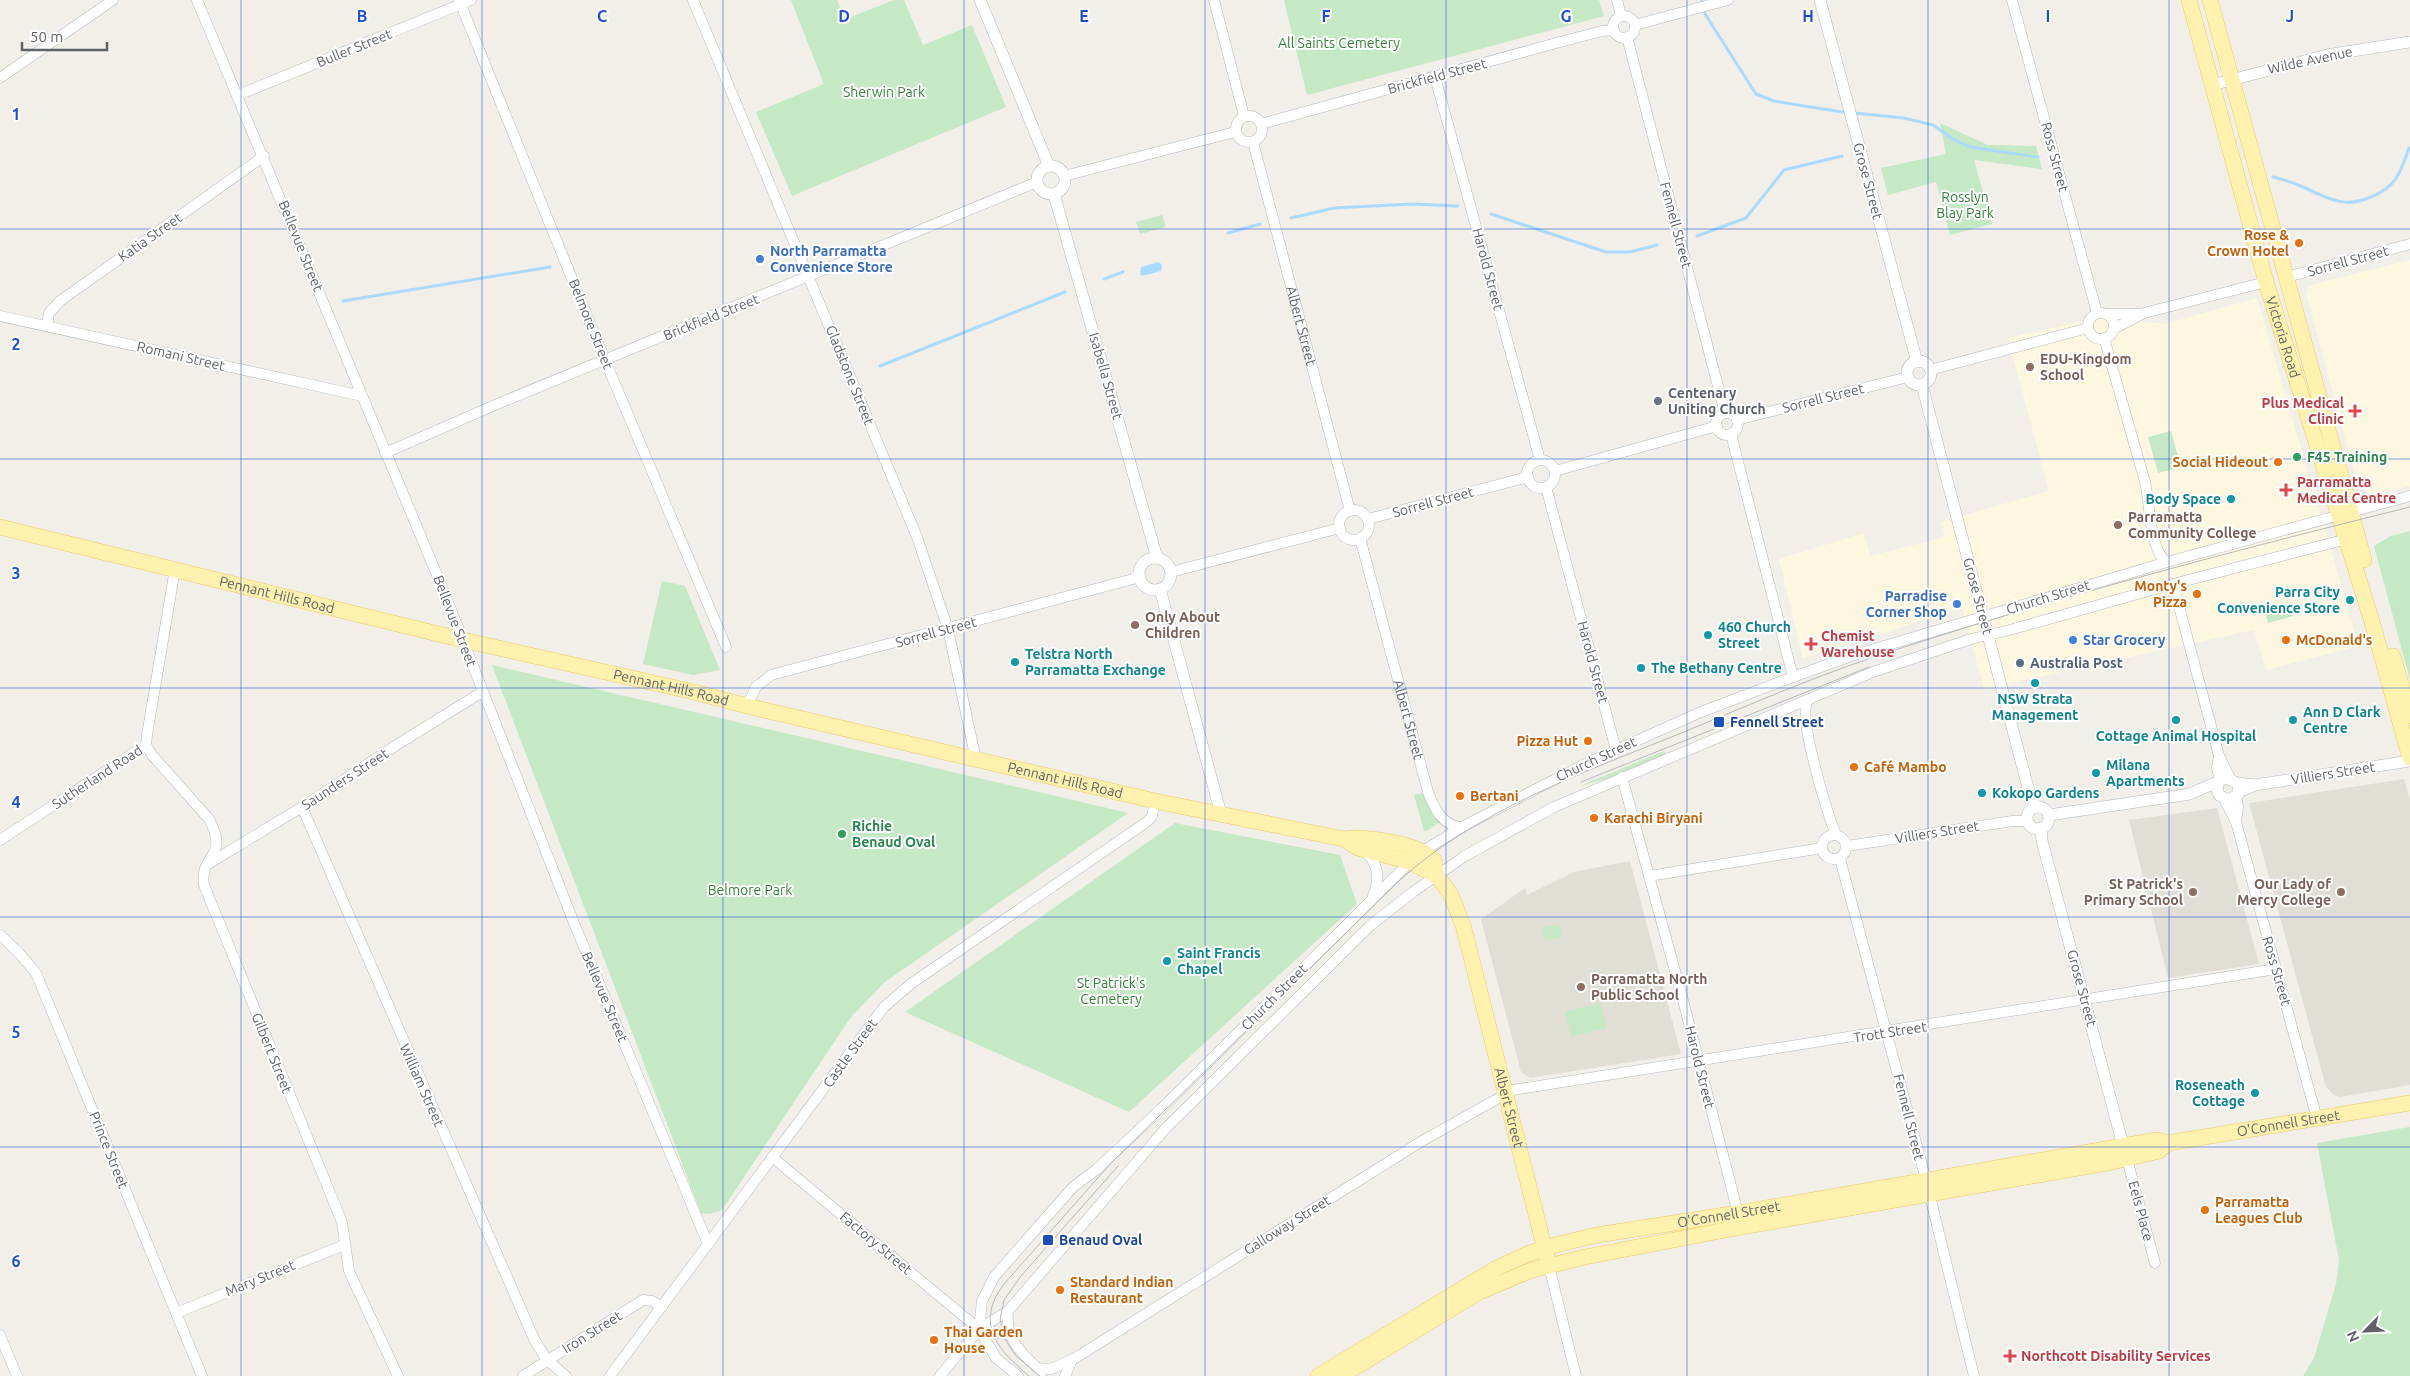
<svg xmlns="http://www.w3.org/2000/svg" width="2410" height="1376" viewBox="0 0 2410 1376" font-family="Ubuntu,sans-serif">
	<rect width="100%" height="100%" fill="#f1efe8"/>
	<g fill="#fef7e0">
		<path d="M2410 260V486L2373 495 2358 487 2306 293 2309 287 2315 284Z"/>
		<path d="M2257 298 2359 646 2266 670 2254 630 1984 689 1962 608 1803 658 1779 559 1864 533 1870 556 1945 537 1941 522 2049 491 2008 338 2098 318 2165 324Z"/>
	</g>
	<g fill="#e1ded6">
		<path d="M2404 779 2410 799V1085L2340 1097 2334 1095 2326 1087 2249 803Z"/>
		<path d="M2217 808 2259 964 2168 978 2129 820Z"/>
		<path d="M1630 861 1681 1054 1530 1078 1521 1072 1481 919 1525 888 1527 895 1574 872Z"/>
	</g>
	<g fill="#c5e8c5">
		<path d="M791 0H837L846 19 894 0H904L923 45 972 25 1006 107 792 196 756 112 824 84Z"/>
		<path d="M1284 0H1599L1604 16 1307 95Z"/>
		<path d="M1940 123 1988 145 2036 146 2042 169 1974 160 1992 224 1950 235 1936 182 1888 195 1881 168 1946 154Z"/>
		<path d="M1162 215 1166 227 1140 234 1136 222Z"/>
		<path d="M2171 431 2181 467 2158 473 2148 437Z"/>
		<path d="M2410 531V680L2374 546 2391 536Z"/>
		<path d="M662 581 685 586 720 670 693 675 643 664Z"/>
		<path d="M2290 604 2293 616 2268 623 2265 611Z"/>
		<path d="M492 665 1069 799 1128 813 885 982 851 1017 722 1210 710 1214 701 1213Z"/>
		<path d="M1664 751 1666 756 1616 776 1580 786Z"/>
		<path d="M1422 793 1440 822 1426 831H1424L1414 795Z"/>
		<path d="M1175 823 1340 855 1357 904 1129 1112 905 1012Z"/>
		<path d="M1559 924 1562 937 1545 941 1542 928Z"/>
		<path d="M1600 1003 1607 1028 1571 1037 1565 1012Z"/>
		<path d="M2410 1127V1376H2303L2314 1358 2336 1284 2339 1260 2317 1143Z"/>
	</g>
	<path fill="#aadaff" d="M1159 262 1162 265 1161 271 1142 276 1140 274 1141 267Z"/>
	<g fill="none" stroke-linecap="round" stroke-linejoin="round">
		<g stroke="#aadaff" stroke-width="3">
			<path d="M1702 0 1705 14 1756 94 1774 101 1848 113"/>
			<path d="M1854 113 1904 118 1933 125 1953 139 1970 147 2038 157"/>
			<path d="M2273 177C2281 179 2290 181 2298 185 2326 196 2341 210 2371 197 2397 186 2400 173 2409 148"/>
			<path d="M1491 214 1606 252H1630L1657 245"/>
			<path d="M1291 218 1334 208 1412 204 1458 206"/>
			<path d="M1228 233 1260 224"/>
			<path d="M1697 236 1746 218 1784 170 1842 156"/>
			<path d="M1104 279 1123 272"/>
			<path d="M343 301 550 267"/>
			<path d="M880 366 1065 292"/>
		</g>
		<defs>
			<g id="minor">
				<path d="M197 0 442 587 574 923 708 1244"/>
				<path d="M459 0 605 360 726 647"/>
				<path d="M693 0 917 537 948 629 976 760"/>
				<path d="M1214 0 1244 116"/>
				<path d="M1617 0 1621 16"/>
				<path d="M2012 0 2097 313"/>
				<circle cx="1624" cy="27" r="11"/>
				<path d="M1635 25 1728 0"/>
				<path d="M1627 37 1725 413"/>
				<path d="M1435 77 1540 460"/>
				<path d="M0 78 113 0"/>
				<path d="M238 95 471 0"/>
				<circle cx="1249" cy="129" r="13"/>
				<path d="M1261 124 1560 42 1602 31 1614 30"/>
				<path id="s1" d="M1253 142 1350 511"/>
				<path d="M1064 176 1235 132"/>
				<path d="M2287 277 2410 244"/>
				<circle cx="2101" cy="326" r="13"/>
				<path d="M2106 314H2140L2266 282"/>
				<path d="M0 316 362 396"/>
				<path d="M47 326 49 313 60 301 264 156"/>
				<path d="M2113 329 2140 315"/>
				<path d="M2104 338 2145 482C2150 501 2149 551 2167 562"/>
				<path d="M1930 370 2088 328"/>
				<circle cx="1727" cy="424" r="11"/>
				<path d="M1737 420 1908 377"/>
				<path d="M1731 434 1793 677"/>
				<path d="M385 453 502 402 1037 182"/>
				<circle cx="1541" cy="474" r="14"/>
				<path d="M1555 471 1717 426"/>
				<path d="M1546 487 1616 750"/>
				<circle cx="1354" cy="525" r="15"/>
				<path d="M1368 519 1528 477"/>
				<path id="s2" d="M1360 538 1428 792C1434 808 1443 827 1462 827"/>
				<path d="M175 569 147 735 146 745 152 755 209 819C230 858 199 854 204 885L342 1222 349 1271 398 1376"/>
				<path d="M1171 572 1340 528"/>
				<path d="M2173 584 2219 756 2230 778"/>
				<path d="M1807 701C1799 722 1827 812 1836 835"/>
				<path d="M747 706 756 687 771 675 1133 579 1139 575"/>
				<path d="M2219 756 2217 768 2220 781"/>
				<path d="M1622 777 1684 1004 1738 1213"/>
				<path d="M2224 799 2236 822 2317 1119"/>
				<path d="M302 807 534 1339 547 1360 566 1376"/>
				<path d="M2236 822 2238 807 2236 797"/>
				<circle cx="1834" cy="847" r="12"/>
				<path d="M0 840 146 745"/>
				<path d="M1847 846 2013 821H2027"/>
				<path d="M1364 851C1379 863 1380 879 1373 896"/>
				<path d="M1840 859 1926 1180 1974 1376"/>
				<path d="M208 864 302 807 395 746 482 692"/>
				<path d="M1649 876 1822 848"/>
				<path d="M0 935 19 953 36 973 202 1376"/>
				<path d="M772 1157 979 1329 996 1358 1018 1376"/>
				<path d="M2127 1159 2155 1263"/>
				<path d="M1549 1266 1576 1376"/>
				<path d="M1008 1311C1005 1340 1022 1354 1042 1372"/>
				<path d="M176 1313 344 1245"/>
				<path d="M979 1329 982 1301 994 1277 1073 1187 1097 1169 1159 1111 1410 862 1423 851 1462 827 1589 762 1701 712 1793 677 1854 655 2167 562 2410 496"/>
				<path d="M979 1329 1009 1335"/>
				<path d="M0 1335 17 1376"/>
				<path d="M1037 1368 1050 1369 1072 1360 1422 1141 1513 1090 2276 969"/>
				<path d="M523 1376 643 1300 652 1301 662 1307"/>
				<path d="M610 1376 884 1007 912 983 1148 821 1152 816 1155 801"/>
				<path d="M940 1376 979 1329 1008 1311 1166 1128 1371 925 1413 892 1465 856 1554 807 1873 672 1971 639 2006 631 2173 584 2347 539"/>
				<path d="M1065 1376 1072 1360"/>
			</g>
			<g id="tertiary">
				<path d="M980 0 1049 166"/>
				<path d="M1820 0 1917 362"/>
				<path d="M2212 85 2327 55 2410 42"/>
				<circle cx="1051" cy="180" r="14"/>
				<path d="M1054 194 1157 558"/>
				<circle cx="1919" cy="373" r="12"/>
				<path d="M1922 385 2030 795 2036 806"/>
				<circle cx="1155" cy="574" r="16"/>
				<path d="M1160 589 1221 814"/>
				<path d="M2219 782 2217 789 2219 795 2228 800 2238 795 2239 786"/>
				<path d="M2239 792 2255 785 2410 761"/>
				<circle cx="2038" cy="818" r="11"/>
				<path d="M2049 815 2190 794 2226 778 2237 783 2255 785"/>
				<path d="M2041 828 2042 841 2125 1153"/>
			</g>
			<g id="primary">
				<path id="s3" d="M2189 0 2266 282 2373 625 2410 758"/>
				<path d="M2210 0 2364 560"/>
				<path id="s4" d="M0 527 463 640 694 692 747 706 1155 801 1344 839C1366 836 1419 843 1434 860L1437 876 1450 893 1463 925 1549 1266"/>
				<path d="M2393 656 2410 716"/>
				<path d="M1344 839 1358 848 1410 862 1437 876"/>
				<path id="s5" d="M1318 1376 1495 1269 1527 1254 1559 1244 1597 1235 1738 1213 2157 1140 2168 1143 2410 1103"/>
				<path d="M1341 1376 1479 1292 1532 1270 1585 1257 1736 1228 2112 1162 2159 1151 2168 1143"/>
			</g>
		</defs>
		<use href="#minor" stroke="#b5b8bc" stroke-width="11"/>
		<use href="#tertiary" stroke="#b5b8bc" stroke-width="12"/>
		<use href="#primary" stroke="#f2c960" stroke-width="16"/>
		<use href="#minor" stroke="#fff" stroke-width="10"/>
		<use href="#tertiary" stroke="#fff" stroke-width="11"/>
		<use href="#primary" stroke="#fff2af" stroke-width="15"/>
		<g stroke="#b6b7b8" stroke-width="1">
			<path d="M1581 782 1869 667"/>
			<path d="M1029 1376C998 1350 974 1324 1004 1284L1111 1163 1401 879C1478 810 1584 772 1679 734 1742 708 1806 680 1871 658 2048 599 2229 552 2410 507"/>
			<path d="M1040 1376 1016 1356 1006 1341 1000 1320 1004 1300 1021 1276 1118 1166"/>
		</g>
	</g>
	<path fill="none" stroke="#1d4ed8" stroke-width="1" stroke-opacity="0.55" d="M241 0V1376M482 0V1376M723 0V1376M964 0V1376M1205 0V1376M1446 0V1376M1687 0V1376M1928 0V1376M2169 0V1376M0 229H2410M0 459H2410M0 688H2410M0 917H2410M0 1147H2410"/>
	<g fill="#e8710a" stroke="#fff" stroke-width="2">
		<circle cx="2299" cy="243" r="5"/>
		<circle cx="2278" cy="462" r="5"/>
		<circle cx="2197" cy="594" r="5"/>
		<circle cx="2286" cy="640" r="5"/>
		<circle cx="1588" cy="741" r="5"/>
		<circle cx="1854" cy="767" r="5"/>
		<circle cx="1460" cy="796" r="5"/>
		<circle cx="1594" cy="818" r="5"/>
		<circle cx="2205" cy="1210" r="5"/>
		<circle cx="1060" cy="1290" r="5"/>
		<circle cx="934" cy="1340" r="5"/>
	</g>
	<g fill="#3f7fe0" stroke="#fff" stroke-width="2">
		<circle cx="760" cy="259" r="5"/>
		<circle cx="1957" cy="604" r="5"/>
		<circle cx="2073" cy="640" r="5"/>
	</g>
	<g fill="#8d6e63" stroke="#fff" stroke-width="2">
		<circle cx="2030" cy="367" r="5"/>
		<circle cx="2118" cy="525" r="5"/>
		<circle cx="1135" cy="625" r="5"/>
		<circle cx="2193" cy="892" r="5"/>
		<circle cx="2341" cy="892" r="5"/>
		<circle cx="1581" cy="987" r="5"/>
	</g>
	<circle fill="#6b7280" stroke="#fff" stroke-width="2" cx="1658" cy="401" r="5"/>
	<g fill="#e0444e" stroke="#fff" stroke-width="2">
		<path d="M2352.5 403.5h5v5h5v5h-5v5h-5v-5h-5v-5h5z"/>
		<path d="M2283.5 482.5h5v5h5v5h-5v5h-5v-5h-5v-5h5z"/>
		<path d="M1808.5 636.5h5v5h5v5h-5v5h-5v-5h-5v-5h5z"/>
		<path d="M2007.5 1348.5h5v5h5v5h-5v5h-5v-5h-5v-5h5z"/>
	</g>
	<g fill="#2e9e5b" stroke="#fff" stroke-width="2">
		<circle cx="2297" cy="457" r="5"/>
		<circle cx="842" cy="834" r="5"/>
	</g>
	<g fill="#0f9aa8" stroke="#fff" stroke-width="2">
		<circle cx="2231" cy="499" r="5"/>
		<circle cx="2350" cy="600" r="5"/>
		<circle cx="1708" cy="635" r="5"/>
		<circle cx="1015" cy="662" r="5"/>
		<circle cx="1641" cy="668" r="5"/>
		<circle cx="2035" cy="683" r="5"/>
		<circle cx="2176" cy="720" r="5"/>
		<circle cx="2293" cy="720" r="5"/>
		<circle cx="2096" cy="773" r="5"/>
		<circle cx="1982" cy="793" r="5"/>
		<circle cx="1167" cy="961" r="5"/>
		<circle cx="2255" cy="1093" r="5"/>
	</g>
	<circle fill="#5c6f8a" stroke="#fff" stroke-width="2" cx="2020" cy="663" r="5"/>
	<g fill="#1a4fb4" stroke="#fff" stroke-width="2">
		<rect x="1713" y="716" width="12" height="12" rx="2.5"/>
		<rect x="1042" y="1234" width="12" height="12" rx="2.5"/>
	</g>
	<g text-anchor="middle" stroke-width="4" stroke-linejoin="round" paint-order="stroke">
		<g font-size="14" fill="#348238" stroke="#fff">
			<text x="1339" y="48">All Saints Cemetery</text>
			<text x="884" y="97">Sherwin Park</text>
			<text x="1965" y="202">Rosslyn<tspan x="1965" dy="16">Blay Park</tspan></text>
			<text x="750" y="895">Belmore Park</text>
			<text x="1111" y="988">St Patrick's<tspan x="1111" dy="16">Cemetery</tspan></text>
		</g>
		<g font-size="14" fill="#5f6368" stroke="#fff">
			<text transform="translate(354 48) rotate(-22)" y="5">Buller Street</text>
			<text transform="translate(2310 60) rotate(-12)" y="5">Wilde Avenue</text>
			<text transform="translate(1437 76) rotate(-15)" y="5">Brickfield Street</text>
			<text transform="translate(2055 157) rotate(75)" y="5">Ross Street</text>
			<text transform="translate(1868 181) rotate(75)" y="5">Grose Street</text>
			<text transform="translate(1676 225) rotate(75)" y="5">Fennell Street</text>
			<text transform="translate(150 237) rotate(-35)" y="5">Katia Street</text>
			<text transform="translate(301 246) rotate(68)" y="5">Bellevue Street</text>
			<text transform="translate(2348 261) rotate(-15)" y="5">Sorrell Street</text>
			<text transform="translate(1488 269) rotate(75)" y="5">Harold Street</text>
			<text transform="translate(711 317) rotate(-22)" y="5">Brickfield Street</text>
			<text transform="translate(591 324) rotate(68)" y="5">Belmore Street</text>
			<text dy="5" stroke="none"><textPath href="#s1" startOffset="190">Albert Street</textPath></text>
			<text dy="5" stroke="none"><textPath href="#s3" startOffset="350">Victoria Road</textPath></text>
			<text transform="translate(181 356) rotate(13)" y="5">Romani Street</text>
			<text transform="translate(850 375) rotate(68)" y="5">Gladstone Street</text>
			<text transform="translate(1106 376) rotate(74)" y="5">Isabella Street</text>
			<text transform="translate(1823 398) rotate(-14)" y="5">Sorrell Street</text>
			<text transform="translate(1433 502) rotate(-15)" y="5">Sorrell Street</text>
			<text dy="5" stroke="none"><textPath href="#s4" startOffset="285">Pennant Hills Road</textPath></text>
			<text transform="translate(1978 596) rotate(75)" y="5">Grose Street</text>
			<text transform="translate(2048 597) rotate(-17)" y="5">Church Street</text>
			<text transform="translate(455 621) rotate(69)" y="5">Bellevue Street</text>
			<text transform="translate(936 632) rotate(-15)" y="5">Sorrell Street</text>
			<text transform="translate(1593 662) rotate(75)" y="5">Harold Street</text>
			<text dy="5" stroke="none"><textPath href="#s4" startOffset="690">Pennant Hills Road</textPath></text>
			<text dy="5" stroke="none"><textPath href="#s2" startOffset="188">Albert Street</textPath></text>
			<text transform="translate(1596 759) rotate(-25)" y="5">Church Street</text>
			<text transform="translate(2333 773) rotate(-9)" y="5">Villiers Street</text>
			<text transform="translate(97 777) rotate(-33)" y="5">Sutherland Road</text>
			<text transform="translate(345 779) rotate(-33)" y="5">Saunders Street</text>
			<text dy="5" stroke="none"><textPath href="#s4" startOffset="1095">Pennant Hills Road</textPath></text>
			<text transform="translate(1937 832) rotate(-9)" y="5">Villiers Street</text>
			<text transform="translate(2277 971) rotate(74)" y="5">Ross Street</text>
			<text transform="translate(2082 988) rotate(75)" y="5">Grose Street</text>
			<text transform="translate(605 997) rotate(67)" y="5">Bellevue Street</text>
			<text transform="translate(1274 997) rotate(-45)" y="5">Church Street</text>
			<text transform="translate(1890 1032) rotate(-9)" y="5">Trott Street</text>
			<text transform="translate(272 1053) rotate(68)" y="5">Gilbert Street</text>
			<text transform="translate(850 1053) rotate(-54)" y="5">Castle Street</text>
			<text transform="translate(1700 1067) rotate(76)" y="5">Harold Street</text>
			<text transform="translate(422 1085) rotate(66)" y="5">William Street</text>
			<text dy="5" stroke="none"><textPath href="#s4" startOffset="1735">Albert Street</textPath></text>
			<text transform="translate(1909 1117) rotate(76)" y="5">Fennell Street</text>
			<text dy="5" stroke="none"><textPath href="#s5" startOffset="1016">O'Connell Street</textPath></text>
			<text transform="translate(109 1150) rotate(68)" y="5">Prince Street</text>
			<text transform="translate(2141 1211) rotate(75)" y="5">Eels Place</text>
			<text dy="5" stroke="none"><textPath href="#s5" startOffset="448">O'Connell Street</textPath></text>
			<text transform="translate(1287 1225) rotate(-32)" y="5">Galloway Street</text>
			<text transform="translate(876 1243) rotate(40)" y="5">Factory Street</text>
			<text transform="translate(260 1278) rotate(-22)" y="5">Mary Street</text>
			<text transform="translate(592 1332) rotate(-32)" y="5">Iron Street</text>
		</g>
		<g font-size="14" font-weight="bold" fill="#c56008" stroke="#fff" text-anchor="start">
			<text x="2289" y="240" text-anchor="end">Rose &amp;<tspan x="2289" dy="16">Crown Hotel</tspan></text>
			<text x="2268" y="467" text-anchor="end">Social Hideout</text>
			<text x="2187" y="591" text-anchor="end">Monty's<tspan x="2187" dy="16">Pizza</tspan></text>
			<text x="2296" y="645">McDonald's</text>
			<text x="1578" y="746" text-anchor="end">Pizza Hut</text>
			<text x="1864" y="772">Café Mambo</text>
			<text x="1470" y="801">Bertani</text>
			<text x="1604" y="823">Karachi Biryani</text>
			<text x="2215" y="1207">Parramatta<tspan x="2215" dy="16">Leagues Club</tspan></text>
			<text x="1070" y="1287">Standard Indian<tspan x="1070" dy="16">Restaurant</tspan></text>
			<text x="944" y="1337">Thai Garden<tspan x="944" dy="16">House</tspan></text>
		</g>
		<g font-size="14" font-weight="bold" fill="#366cbe" stroke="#fff" text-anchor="start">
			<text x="770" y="256">North Parramatta<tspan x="770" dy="16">Convenience Store</tspan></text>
			<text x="1947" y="601" text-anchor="end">Parradise<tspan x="1947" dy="16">Corner Shop</tspan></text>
			<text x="2083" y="645">Star Grocery</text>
		</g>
		<g font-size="14" font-weight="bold" fill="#785e54" stroke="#fff" text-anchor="start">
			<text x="2040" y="364">EDU-Kingdom<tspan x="2040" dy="16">School</tspan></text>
			<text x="2128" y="522">Parramatta<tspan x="2128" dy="16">Community College</tspan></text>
			<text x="1145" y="622">Only About<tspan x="1145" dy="16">Children</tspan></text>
			<text x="2183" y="889" text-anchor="end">St Patrick's<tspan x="2183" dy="16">Primary School</tspan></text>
			<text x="2331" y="889" text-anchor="end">Our Lady of<tspan x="2331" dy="16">Mercy College</tspan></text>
			<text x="1591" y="984">Parramatta North<tspan x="1591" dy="16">Public School</tspan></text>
		</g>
		<g font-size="14" font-weight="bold" fill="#5b616d" stroke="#fff" text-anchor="start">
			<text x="1668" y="398">Centenary<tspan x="1668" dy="16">Uniting Church</tspan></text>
		</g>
		<g font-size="14" font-weight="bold" fill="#be3a42" stroke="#fff" text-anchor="start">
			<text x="2344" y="408" text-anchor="end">Plus Medical<tspan x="2344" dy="16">Clinic</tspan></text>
			<text x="2297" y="487">Parramatta<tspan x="2297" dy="16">Medical Centre</tspan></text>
			<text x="1821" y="641">Chemist<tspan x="1821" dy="16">Warehouse</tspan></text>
			<text x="2021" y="1361">Northcott Disability Services</text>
		</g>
		<g font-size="14" font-weight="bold" fill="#27864d" stroke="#fff" text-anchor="start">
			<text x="2307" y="462">F45 Training</text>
			<text x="852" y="831">Richie<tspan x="852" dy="16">Benaud Oval</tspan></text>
		</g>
		<g font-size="14" font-weight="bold" fill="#0d838f" stroke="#fff" text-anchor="start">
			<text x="2221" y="504" text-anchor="end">Body Space</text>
			<text x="2340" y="597" text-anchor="end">Parra City<tspan x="2340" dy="16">Convenience Store</tspan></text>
			<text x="1718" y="632">460 Church<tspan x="1718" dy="16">Street</tspan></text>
			<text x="1025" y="659">Telstra North<tspan x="1025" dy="16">Parramatta Exchange</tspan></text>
			<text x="1651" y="673">The Bethany Centre</text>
			<text x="2035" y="704" text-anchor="middle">NSW Strata<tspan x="2035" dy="16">Management</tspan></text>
			<text x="2303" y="717">Ann D Clark<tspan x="2303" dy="16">Centre</tspan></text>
			<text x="2176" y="741" text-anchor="middle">Cottage Animal Hospital</text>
			<text x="2106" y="770">Milana<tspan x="2106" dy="16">Apartments</tspan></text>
			<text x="1992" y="798">Kokopo Gardens</text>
			<text x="1177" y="958">Saint Francis<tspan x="1177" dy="16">Chapel</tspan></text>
			<text x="2245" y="1090" text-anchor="end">Roseneath<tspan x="2245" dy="16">Cottage</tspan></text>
		</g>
		<g font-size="14" font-weight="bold" fill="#4e5e75" stroke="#fff" text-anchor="start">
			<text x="2030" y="668">Australia Post</text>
		</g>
		<g font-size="14" font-weight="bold" fill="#164399" stroke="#fff" text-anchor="start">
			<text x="1730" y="727">Fennell Street</text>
			<text x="1059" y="1245">Benaud Oval</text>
		</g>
	</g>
	<g font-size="16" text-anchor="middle" font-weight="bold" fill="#1d4ed8" stroke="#fff" stroke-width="4" stroke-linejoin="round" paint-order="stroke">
		<text x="362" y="22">B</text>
		<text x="602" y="22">C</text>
		<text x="844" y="22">D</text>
		<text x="1084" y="22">E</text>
		<text x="1326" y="22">F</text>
		<text x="1566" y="22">G</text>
		<text x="1808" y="22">H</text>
		<text x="2048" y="22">I</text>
		<text x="2290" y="22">J</text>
		<text x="16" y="120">1</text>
		<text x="16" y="350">2</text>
		<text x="16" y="579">3</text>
		<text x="16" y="808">4</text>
		<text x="16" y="1038">5</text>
		<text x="16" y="1267">6</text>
	</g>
	<g transform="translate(2365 1331) rotate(246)" stroke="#ffffff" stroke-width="4" paint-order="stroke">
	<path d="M0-4L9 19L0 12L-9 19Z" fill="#5f6368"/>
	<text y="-8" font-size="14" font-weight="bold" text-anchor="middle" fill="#5f6368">N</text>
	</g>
	<path d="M22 42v8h85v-8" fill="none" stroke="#5f6368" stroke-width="2.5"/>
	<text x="30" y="42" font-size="15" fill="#5f6368" stroke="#ffffff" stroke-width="4" paint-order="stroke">50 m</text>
</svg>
